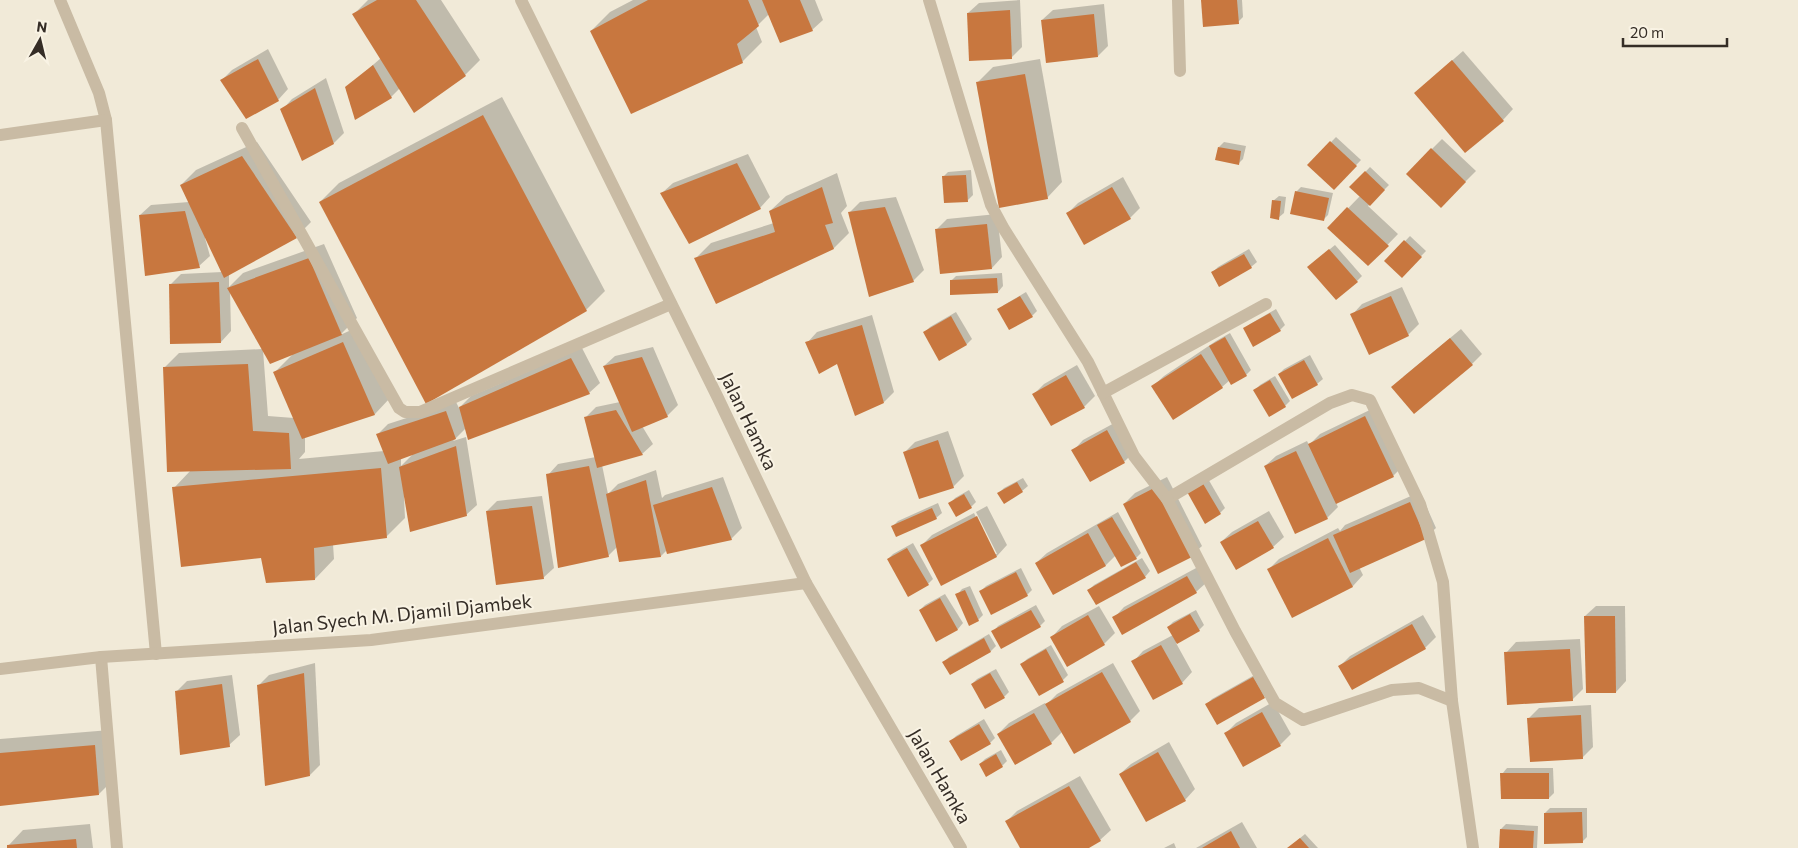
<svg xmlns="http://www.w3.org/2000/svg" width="1798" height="848" viewBox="0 0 1798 848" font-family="Commissioner,sans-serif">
	<rect width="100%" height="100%" fill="#f1ead8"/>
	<g fill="#0003" fill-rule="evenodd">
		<path d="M368 0H441L480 60 465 75 400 88 391 97 346 88 381 58 354 14Z"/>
		<path d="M633 0H815L823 20 812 30 769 14 756 27 762 42 742 62 591 31 610 12Z"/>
		<path d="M1020 0 1022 47 1012 57 968 13 979 3Z"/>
		<path d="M1202 0H1242L1243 17 1238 22Z"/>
		<path d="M1104 4 1108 46 1098 56 1042 20 1053 10Z"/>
		<path d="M268 49 288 89 278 100 222 80 232 70Z"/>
		<path d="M1463 51 1513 109 1503 120 1415 93Z"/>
		<path d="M1040 59 1062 182 1047 198 978 82 993 67Z"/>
		<path d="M326 78 344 133 334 143 282 110 292 99Z"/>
		<path d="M502 97 605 291 586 310 320 202 339 183Z"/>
		<path d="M1336 137 1361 160 1334 188 1309 165Z"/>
		<path d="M1442 139 1476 171 1441 206 1407 174Z"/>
		<path d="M257 142 311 222 296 237 229 274V287L243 273 324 244 357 318 340 335 358 327 390 398 375 414 305 436V452L299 459 384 451 378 434 388 424 456 402 459 408 471 396 582 348 600 383 589 393 466 428 453 441 466 437 477 505 466 515 404 497 405 518 386 537 333 544 334 559 315 579 262 557 174 488 191 470 164 368 179 353 262 349 230 290 231 331 221 342 171 284 181 274 222 272 206 238H205L210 256 199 266 140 215 151 205 189 202 181 185 196 170ZM263 350 294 353 275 372 294 418 268 416ZM414 453 401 466V458Z"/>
		<path d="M1224 142 1246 146 1243 159 1238 164 1219 147Z"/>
		<path d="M748 154 770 197 760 208 662 193 673 183Z"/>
		<path d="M1370 167 1389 185 1368 206 1398 234 1368 265 1329 228 1360 196 1351 187Z"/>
		<path d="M971 170 973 195 968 200 943 177 948 172Z"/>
		<path d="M837 173 847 206 841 213 849 233 834 248 716 302 696 258 711 243 774 223 770 211 786 196Z"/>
		<path d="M1123 177 1140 208 1130 218 1068 213 1078 203Z"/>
		<path d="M1301 187 1333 193 1328 215 1323 220 1296 192Z"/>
		<path d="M1279 196 1286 197 1284 213 1278 218 1273 201Z"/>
		<path d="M896 197 924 270 913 281 849 213 860 202Z"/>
		<path d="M997 214 1002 257 992 268 936 230 947 219Z"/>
		<path d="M1410 236 1426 251 1402 276 1386 261Z"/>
		<path d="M1335 245 1362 276 1357 281 1314 262Z"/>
		<path d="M1249 249 1257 262 1251 267 1213 272 1218 267Z"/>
		<path d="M1002 273 1003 286 998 292 951 281 956 276Z"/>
		<path d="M1402 287 1419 324 1408 335 1352 315 1362 304Z"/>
		<path d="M1026 292 1037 311 1032 316 999 310 1004 305Z"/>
		<path d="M1276 309 1285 325 1280 330 1245 329 1250 324Z"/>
		<path d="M956 312 972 339 967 344 940 359 925 332 930 327Z"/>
		<path d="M872 315 894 392 884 402 838 362 807 343 817 332Z"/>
		<path d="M1461 329 1482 354 1472 364 1403 377Z"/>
		<path d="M1230 333 1251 370 1246 375 1230 380 1222 387 1153 386 1164 376 1216 341Z"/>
		<path d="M653 347 678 405 667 416 642 426 653 444 642 454 602 465 608 494 618 484 656 470 662 498 665 495 723 477 742 528 731 539 668 553 667 550 661 556 617 547 608 556 548 475 558 464 596 457 585 418 596 407 620 402 604 366 615 356Z"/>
		<path d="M1310 355 1323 379 1317 384 1293 397 1279 374 1284 369Z"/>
		<path d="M1077 365 1095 396 1084 407 1034 394 1044 384Z"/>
		<path d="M1275 376 1290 401 1285 406 1255 390 1260 385Z"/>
		<path d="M1376 407 1404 465 1393 476 1336 503 1338 507 1327 518 1265 466 1276 456 1307 441 1309 445 1320 434Z"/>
		<path d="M1118 421 1135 451 1124 462 1073 451 1083 440Z"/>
		<path d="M948 431 964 476 953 487 905 452 915 442Z"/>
		<path d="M1167 477 1202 546 1191 556 1124 504 1135 493Z"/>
		<path d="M1207 477 1225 508 1220 513 1188 491Z"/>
		<path d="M1023 478 1028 486 1022 491 999 493 1004 488Z"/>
		<path d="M969 490 976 502 971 507 950 504 955 498Z"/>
		<path d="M1420 492 1436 528 1425 538 1359 567 1363 575 1353 586 1293 616 1269 569 1279 559 1338 528 1340 531 1345 525Z"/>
		<path d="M542 496 554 568 543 578 487 511 497 501Z"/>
		<path d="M938 503 942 513 936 518 897 535 893 526 898 521Z"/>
		<path d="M987 506 1007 545 997 556 942 584 922 545 932 535 974 513 994 554H997L976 512Z"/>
		<path d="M1269 511 1284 537 1273 547 1236 568 1221 542 1232 532Z"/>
		<path d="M1118 512 1141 553 1136 558 1116 555 1106 565 1054 594 1036 563 1047 553Z"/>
		<path d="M913 543 933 579 928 584 888 559 893 554Z"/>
		<path d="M1142 558 1150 571 1145 577 1089 590 1094 585Z"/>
		<path d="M1198 567 1207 582 1196 592 1114 618 1124 607Z"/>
		<path d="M1021 568 1032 590 1027 595 981 591 986 586Z"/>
		<path d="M970 586 983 615 978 620 957 595 962 589Z"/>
		<path d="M945 594 963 623 958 629 937 640 920 610 925 605Z"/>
		<path d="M1036 605 1045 621 1040 626 993 632 998 626Z"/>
		<path d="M1099 606 1115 633 1104 644 1068 665 1052 637 1062 626Z"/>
		<path d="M1596 606H1625L1626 681 1616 692 1585 616Z"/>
		<path d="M1196 610 1204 625 1199 630 1176 643 1192 672 1182 683 1133 662 1143 651 1173 635 1168 627 1173 622Z"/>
		<path d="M1423 615 1436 637 1425 648 1340 666 1350 656Z"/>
		<path d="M989 634 996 646 991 651 951 674 944 662 949 657Z"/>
		<path d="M1580 639 1583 689 1572 700 1506 653 1516 642Z"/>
		<path d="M1051 645 1068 675 1063 680 1022 664 1027 659Z"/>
		<path d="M315 663 320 765 310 775 259 685 269 675Z"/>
		<path d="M1113 663 1140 711 1130 721 1062 732 1051 743 998 734 1009 723 1045 703 1046 705 1057 694Z"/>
		<path d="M996 669 1009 692 1004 697 972 684 977 679Z"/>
		<path d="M1258 673 1269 692 1264 697 1207 704 1212 699Z"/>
		<path d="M232 675 240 735 229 745 177 691 187 681Z"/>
		<path d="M1273 702 1291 734 1280 745 1226 733 1236 723Z"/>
		<path d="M1591 705 1593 747 1582 758 1528 719 1539 708Z"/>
		<path d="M984 719 995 738 990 743 951 741 956 736Z"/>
		<path d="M110 730 114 779 99 794 0 805V739Z"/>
		<path d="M1169 742 1195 789 1185 800 1120 774 1131 764Z"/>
		<path d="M1001 750 1007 761 1002 766 980 764 985 759Z"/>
		<path d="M1507 768H1553L1554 793 1549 798 1502 774Z"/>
		<path d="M1080 776 1111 830 1100 840 1086 848H1022L1007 821 1017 811Z"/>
		<path d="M1550 808H1587V837L1582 842 1545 813Z"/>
		<path d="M1242 822 1257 848H1196Z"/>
		<path d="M90 824 93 848H9L8 846 23 830Z"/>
		<path d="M1506 824 1538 826 1537 848H1501V829Z"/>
		<path d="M1305 834 1318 848H1288Z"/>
		<path d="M1174 843 1176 848H1164Z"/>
	</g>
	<g fill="#c8773f">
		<path d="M377 0H416L466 76 414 113 352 14Z"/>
		<path d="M648 0H748L759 26 737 44 743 63 631 114 590 31Z"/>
		<path d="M762 0H800L813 31 780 43Z"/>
		<path d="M1201 0H1237L1239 24 1203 27Z"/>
		<path d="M1010 10 1012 59 969 61 967 13Z"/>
		<path d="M1094 14 1098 57 1046 63 1041 20Z"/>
		<path d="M258 59 279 101 246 119 220 80Z"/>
		<path d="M1452 60 1504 121 1465 153 1414 93Z"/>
		<path d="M373 65 392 98 355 120 345 87Z"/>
		<path d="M1025 74 1048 199 999 208 976 82Z"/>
		<path d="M315 88 334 144 302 161 280 109Z"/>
		<path d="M483 115 587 311 426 404 319 202Z"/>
		<path d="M1330 141 1357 166 1334 190 1307 165Z"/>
		<path d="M1218 147 1241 151 1239 165 1215 160Z"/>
		<path d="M1431 148 1466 182 1441 208 1406 174Z"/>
		<path d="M242 156 297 238 224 278 180 185Z"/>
		<path d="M737 163 761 209 689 244 660 193Z"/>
		<path d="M1365 171 1385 190 1370 206 1349 187Z"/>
		<path d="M966 175 968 202 944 203 942 176Z"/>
		<path d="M822 187 833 223 825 225 834 249 716 304 694 258 775 232 769 211Z"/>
		<path d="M1112 187 1131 219 1084 245 1066 213Z"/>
		<path d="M1295 191 1329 198 1324 221 1290 214Z"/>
		<path d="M1272 200 1281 201 1279 220 1270 218Z"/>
		<path d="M885 207 914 282 869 297 848 212Z"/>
		<path d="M1347 207 1389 246 1368 266 1327 228Z"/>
		<path d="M185 211 200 268 145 276 139 215Z"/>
		<path d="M987 224 992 269 940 274 935 229Z"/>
		<path d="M1404 240 1422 257 1402 278 1384 261Z"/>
		<path d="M1329 249 1358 282 1336 300 1307 267Z"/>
		<path d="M1244 254 1252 268 1219 287 1211 272Z"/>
		<path d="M309 258 342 335 270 364 227 288Z"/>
		<path d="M997 278 998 293 950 295V280Z"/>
		<path d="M219 282 221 343 170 344 169 284Z"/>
		<path d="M1020 296 1033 317 1009 330 997 309Z"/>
		<path d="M1391 296 1409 336 1369 355 1350 314Z"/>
		<path d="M1270 313 1281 331 1253 347 1243 328Z"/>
		<path d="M951 316 967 345 939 361 923 332Z"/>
		<path d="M862 325 884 403 855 416 837 364 819 374 805 342Z"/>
		<path d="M1225 337 1247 376 1231 385 1209 346Z"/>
		<path d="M1450 338 1473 365 1414 414 1391 387Z"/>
		<path d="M343 342 375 415 302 439 273 372Z"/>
		<path d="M1201 354 1223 388 1173 420 1151 386Z"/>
		<path d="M642 357 668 417 632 432 603 366Z"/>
		<path d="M571 358 590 394 468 440 459 407Z"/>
		<path d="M1304 360 1318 385 1292 399 1278 374Z"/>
		<path d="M248 364 253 431 289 433 291 469 167 472 163 367Z"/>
		<path d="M1066 375 1085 408 1051 426 1032 394Z"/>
		<path d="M1270 380 1286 407 1269 417 1253 390Z"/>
		<path d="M616 410 643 455 597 468 584 417Z"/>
		<path d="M446 411 456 439 388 464 376 434Z"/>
		<path d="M1365 416 1394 477 1336 504 1308 444Z"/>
		<path d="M1107 430 1125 463 1090 482 1071 450Z"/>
		<path d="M938 440 954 488 919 499 903 452Z"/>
		<path d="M456 446 467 516 410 532 399 467Z"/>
		<path d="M1296 451 1328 519 1295 534 1264 466Z"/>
		<path d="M589 466 609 557 558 568 546 474Z"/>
		<path d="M381 468 387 538 314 548 315 580 266 583 261 558 181 567 172 487Z"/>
		<path d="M646 480 661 557 619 562 606 494Z"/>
		<path d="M1017 482 1023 492 1004 504 997 493Z"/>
		<path d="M1202 482 1221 514 1205 524 1186 490Z"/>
		<path d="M712 487 732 540 667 554 653 505Z"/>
		<path d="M1156 487 1192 557 1158 574 1123 504Z"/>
		<path d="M964 494 972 508 956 517 948 503Z"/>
		<path d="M1410 502 1426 539 1350 573 1333 535Z"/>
		<path d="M532 506 544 579 496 585 486 511Z"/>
		<path d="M932 508 937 519 896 537 891 526Z"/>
		<path d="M977 516 997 557 941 586 920 545Z"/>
		<path d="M1112 517 1137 559 1121 567 1097 525Z"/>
		<path d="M1258 521 1274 548 1236 570 1220 542Z"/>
		<path d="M1088 533 1106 566 1053 595 1035 563Z"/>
		<path d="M1328 538 1353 587 1292 618 1267 569Z"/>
		<path d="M907 548 929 585 908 597 887 559Z"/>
		<path d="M1136 562 1146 578 1096 605 1087 590Z"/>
		<path d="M1016 572 1028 596 991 615 979 591Z"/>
		<path d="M1187 576 1197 593 1122 635 1112 617Z"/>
		<path d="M965 590 979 621 969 626 955 594Z"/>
		<path d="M940 598 958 630 936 642 919 610Z"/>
		<path d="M1031 610 1041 627 1001 649 991 631Z"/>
		<path d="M1190 614 1200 631 1177 644 1167 627Z"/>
		<path d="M1088 615 1105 645 1067 667 1050 637Z"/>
		<path d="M1584 616H1615L1616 693H1586Z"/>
		<path d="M1412 624 1426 649 1352 690 1338 666Z"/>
		<path d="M984 638 991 652 950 675 942 662Z"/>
		<path d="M1161 645 1183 684 1153 700 1131 661Z"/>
		<path d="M1046 649 1064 682 1039 696 1020 664Z"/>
		<path d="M1570 649 1573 701 1507 705 1504 652Z"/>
		<path d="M1102 672 1131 722 1074 754 1045 704Z"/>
		<path d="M304 673 310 776 265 786 257 685Z"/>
		<path d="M990 673 1005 698 985 709 971 684Z"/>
		<path d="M1253 677 1265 698 1217 725 1205 704Z"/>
		<path d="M222 684 230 747 180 755 175 691Z"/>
		<path d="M1262 712 1281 746 1243 767 1224 733Z"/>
		<path d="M1034 713 1052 744 1015 765 997 734Z"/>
		<path d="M1581 715 1583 759 1530 762 1527 718Z"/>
		<path d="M979 724 991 744 961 761 949 741Z"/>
		<path d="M95 745 99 795 0 806V753Z"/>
		<path d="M1158 752 1186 801 1146 822 1119 774Z"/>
		<path d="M996 754 1003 767 986 777 979 764Z"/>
		<path d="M1500 773H1549V799H1501Z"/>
		<path d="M1069 786 1101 841 1089 848H1020L1005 821Z"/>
		<path d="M1582 812 1583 843 1544 844V813Z"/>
		<path d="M1500 829 1534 831 1533 848H1499Z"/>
		<path d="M1231 831 1240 848H1202Z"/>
		<path d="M1300 838 1309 848H1287Z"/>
		<path d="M76 839 77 848H7V845Z"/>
	</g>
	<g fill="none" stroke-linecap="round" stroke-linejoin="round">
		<g stroke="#c9bba4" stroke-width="12">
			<path d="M60 0 99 93 106 120 156 654"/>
			<path d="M521 0 718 398 806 583 961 848"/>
			<path d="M929 0 991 205 1004 229 1088 362 1134 456 1167 499 1330 403 1352 395 1370 400 1420 504 1443 582 1452 701 1473 848"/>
			<path d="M1178 0 1180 71"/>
			<path d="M242 128 399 408 405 412H420L671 304"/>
			<path d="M0 135 106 120"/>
			<path d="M1103 393 1266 304"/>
			<path d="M1167 499 1235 631 1275 703 1303 720 1392 690 1419 688 1452 701"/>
			<path d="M101 657 117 848"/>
			<path d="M0 669 101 657 371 640 806 583"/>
		</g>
	</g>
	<g text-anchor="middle" stroke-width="4" stroke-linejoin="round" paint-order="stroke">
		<g font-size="19" fill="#352d26" stroke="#f9f3e4">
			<text transform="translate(749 421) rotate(64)" y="7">Jalan Hamka</text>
			<text transform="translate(402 614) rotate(-6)" y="7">Jalan Syech M. Djamil Djambek</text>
			<text transform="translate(940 776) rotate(60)" y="7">Jalan Hamka</text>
		</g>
	</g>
	<g transform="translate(40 40) rotate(8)" stroke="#f9f3e4" stroke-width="4" paint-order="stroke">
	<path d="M0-4L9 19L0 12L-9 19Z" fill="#352d26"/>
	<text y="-8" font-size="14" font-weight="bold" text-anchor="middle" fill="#352d26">N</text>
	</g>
	<path d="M1623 38v8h104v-8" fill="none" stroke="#352d26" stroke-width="2.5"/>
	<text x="1630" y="38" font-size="15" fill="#352d26" stroke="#f9f3e4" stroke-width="4" paint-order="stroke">20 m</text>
</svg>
